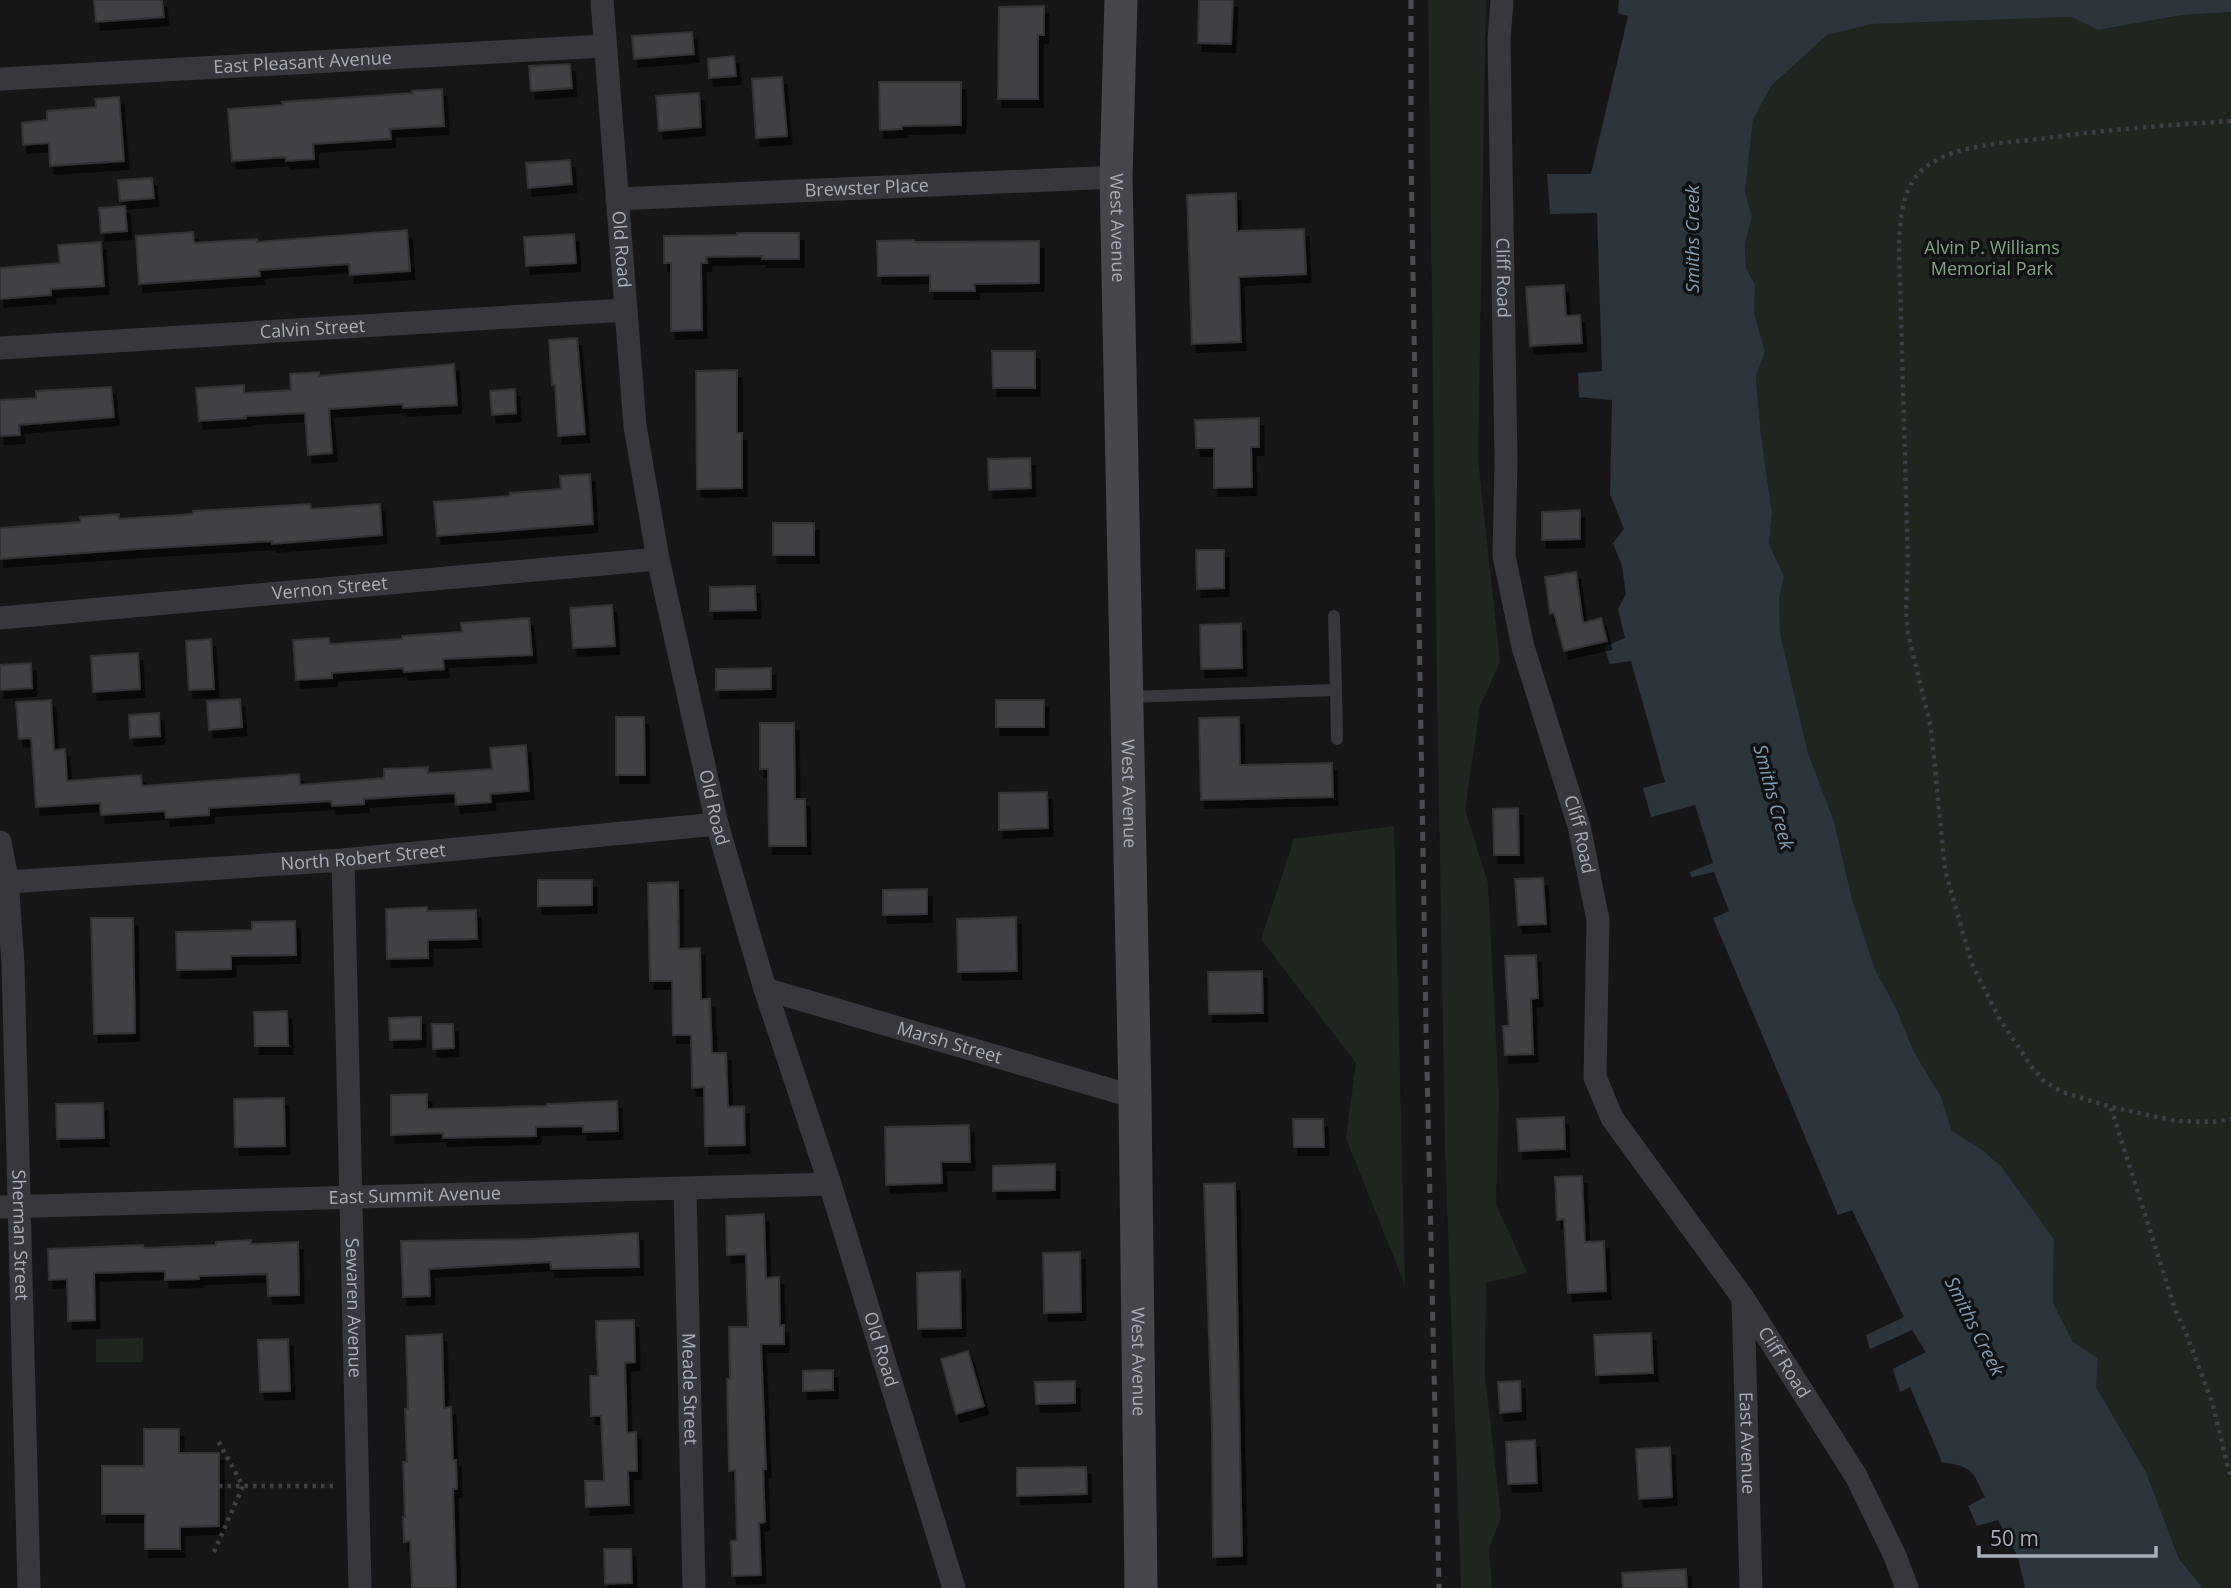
<svg xmlns="http://www.w3.org/2000/svg" width="2231" height="1588" viewBox="0 0 2231 1588" font-family="'Open Sans',sans-serif">
	<defs>
		<filter id="shadow"><feDropShadow dx="4.5" dy="8" stdDeviation="0" flood-color="#0009"/></filter>
	</defs>
	<rect width="100%" height="100%" fill="#161618"/>
	<g fill="#1e261f">
		<path d="M1428 0H1486L1478 459 1500 662 1480 706 1465 810 1488 883 1499 1099 1496 1204 1527 1273 1486 1283 1485 1376 1501 1517 1489 1549 1492 1588H1461L1445 1148 1437 689Z"/>
		<path d="M2231 12V1588H2203L2179 1559 2146 1472 2096 1387 2097 1358 2073 1342 2053 1303 2054 1239 2001 1166 1981 1149 1952 1131 1941 1097 1913 1050 1897 1010 1875 969 1852 899 1834 821 1808 753 1780 633 1779 600 1784 576 1769 544 1772 512 1761 436 1756 376 1765 352 1754 312 1755 285 1746 268 1745 244 1752 216 1745 192 1753 120 1771 86 1827 35 1872 24 2071 17 2098 30 2182 15Z"/>
		<path d="M1394 826 1405 1285 1346 1138 1356 1063 1261 939 1294 839Z"/>
		<path d="M143 1338V1362H96V1339Z"/>
	</g>
	<path fill="#2c353c" d="M1619 0H2231V12L2182 15 2098 30 2071 17 1872 24 1827 35 1771 86 1753 120 1745 192 1752 216 1745 244 1746 268 1755 285 1754 312 1765 352 1756 376 1761 436 1772 513 1769 544 1784 576 1779 600 1780 633 1808 753 1834 821 1852 899 1875 969 1897 1010 1913 1050 1941 1097 1952 1131 1981 1149 2001 1166 2054 1239 2053 1303 2073 1342 2098 1358 2096 1387 2146 1472 2179 1559 2203 1588H2025L2018 1557 1998 1520 1977 1526 1968 1506 1985 1497C1972 1470 1973 1467 1942 1462L1910 1387 1900 1392 1893 1369 1926 1352 1912 1330 1870 1349 1866 1335 1904 1317 1852 1210 1838 1215 1713 918 1729 911 1714 872 1691 877 1690 872 1713 863 1695 805 1651 817 1643 788 1665 782 1631 661 1610 664 1604 647 1625 638 1618 609 1626 594 1622 566 1613 543 1624 529 1610 494 1612 400 1579 397 1578 373 1602 371 1597 213 1550 214 1547 174H1591L1628 16 1618 13Z"/>
	<g fill="#404145" stroke="#303034" stroke-width="2" filter="url(#shadow)">
		<path d="M94 0H162L164 17 96 22Z"/>
		<path d="M1199 0H1233L1231 44 1198 43Z"/>
		<path d="M1044 6V35H1038V99H998L999 7Z"/>
		<path d="M692 32 694 54 634 59 632 36Z"/>
		<path d="M734 56 736 76 709 78 708 59Z"/>
		<path d="M570 64 572 88 531 91 529 66Z"/>
		<path d="M782 77 787 136 756 138 752 79Z"/>
		<path d="M879 82H961V125L902 126V129L880 130Z"/>
		<path d="M442 89 444 126 390 129 391 139 313 144 314 159 286 161V157L232 161 228 109 283 105 282 102 413 93 412 91Z"/>
		<path d="M699 93 701 127 659 131 656 96Z"/>
		<path d="M119 97 124 161 50 166 49 143 23 145 22 123 47 120V111L96 107 95 99Z"/>
		<path d="M570 160 572 184 528 188 526 163Z"/>
		<path d="M152 178 154 198 120 201 118 180Z"/>
		<path d="M1236 193 1237 231 1304 229 1306 274 1239 277 1241 342 1192 344 1187 195Z"/>
		<path d="M125 206 127 231 101 233 99 208Z"/>
		<path d="M407 230 410 271 350 275 349 264 259 270 260 276 139 284 136 236 193 232 194 243 257 239V242Z"/>
		<path d="M737 233H799V259H762V256L706 257 707 263H701L702 330 671 331V263H664V236L737 235Z"/>
		<path d="M574 234 576 263 526 266 524 237Z"/>
		<path d="M914 240V242L1039 241V283L974 284 975 291H930V275L878 276 877 241Z"/>
		<path d="M101 242 104 286 51 289V295L0 299V268L60 263 58 245Z"/>
		<path d="M1564 285 1566 316 1580 315 1582 343 1530 346 1526 287Z"/>
		<path d="M577 338 585 434 558 436 555 385H552L549 340Z"/>
		<path d="M992 351H1035V388H993Z"/>
		<path d="M454 364 457 405 403 408V404L329 409 332 453 308 455 305 413 246 416V418L199 421 196 388 244 385V393L291 390 290 374 319 372V376Z"/>
		<path d="M737 370V433H742V488L697 489 696 371Z"/>
		<path d="M111 387 114 417 19 425 20 435 0 436V400L36 398V391Z"/>
		<path d="M515 389 516 413 492 415 490 391Z"/>
		<path d="M1259 418V447H1251L1252 487 1214 488V448H1196L1195 420Z"/>
		<path d="M1030 458 1031 488 989 490 988 459Z"/>
		<path d="M590 474 593 524 437 536 434 502 510 496V493L561 489 560 476Z"/>
		<path d="M310 504 311 509 380 504 382 535 272 544V541L138 549 0 559V528L81 522 80 517 119 514V519L193 514V511Z"/>
		<path d="M1580 510V539L1542 540V512Z"/>
		<rect x="773" y="523" width="41" height="32"/>
		<path d="M1196 550H1224V588L1197 589Z"/>
		<path d="M1576 572 1583 623 1601 618 1607 641 1564 651 1554 613H1550L1545 577Z"/>
		<path d="M755 586 756 610 710 611V587Z"/>
		<path d="M612 605 615 646 573 648 570 608Z"/>
		<path d="M529 618 532 655 443 659 444 669 404 672 403 668 332 673V678L296 680 293 640 329 638 330 644 402 639V636L462 632 461 623Z"/>
		<path d="M1241 623 1242 668 1201 669 1200 625Z"/>
		<path d="M211 639 214 689 189 690 186 641Z"/>
		<path d="M138 653 140 689 93 692 91 656Z"/>
		<path d="M31 663 32 688 0 690V665Z"/>
		<path d="M771 668V689L716 690V669Z"/>
		<path d="M240 699 242 727 209 730 207 701Z"/>
		<path d="M51 700 54 750 65 749 67 781 141 775 142 786 299 774 300 785 384 778V769L428 767V773L492 769 490 748 526 745 529 791 490 794 491 802 456 805 455 793 364 799V804L332 806 331 801 209 808V815L166 818 165 811 101 815 100 803 36 807 31 738 19 739 16 702Z"/>
		<rect x="996" y="700" width="48" height="27"/>
		<path d="M159 713 160 736 130 738 129 715Z"/>
		<path d="M616 717H644L645 775H616Z"/>
		<path d="M1239 717 1240 765 1332 763 1333 797 1201 800 1199 718Z"/>
		<path d="M760 723H794L795 799H805L806 846H769L768 769H760Z"/>
		<path d="M1047 792 1048 828 999 830V793Z"/>
		<path d="M1518 808 1519 855H1494L1493 809Z"/>
		<path d="M1543 878 1546 924 1518 925 1515 879Z"/>
		<path d="M538 880H592V905L538 906Z"/>
		<path d="M678 882 679 949 700 948 701 999H710L712 1053H726L728 1107 744 1106 745 1145 705 1146 704 1087 692 1088 691 1035H673L672 981H650L648 883Z"/>
		<path d="M927 889V914L883 915V890Z"/>
		<path d="M427 907V911L476 910 477 939 428 940V958L387 959 386 909Z"/>
		<path d="M1016 917 1017 971 958 972 957 919Z"/>
		<path d="M91 918H133L135 1033 94 1034Z"/>
		<path d="M295 921 296 955 231 956V969L177 970 176 932 252 930V922Z"/>
		<path d="M1536 955 1538 998 1531 999 1533 1054 1505 1055 1503 1026H1509L1505 956Z"/>
		<path d="M1262 971 1263 1013 1209 1014 1208 972Z"/>
		<path d="M287 1011 288 1046H255L254 1012Z"/>
		<path d="M421 1017V1039L390 1040 389 1018Z"/>
		<path d="M432 1024H453L454 1048 433 1049Z"/>
		<path d="M427 1094V1109L547 1106V1104L617 1101 618 1131 583 1132V1126L536 1127V1136L443 1138V1133L391 1135V1095Z"/>
		<path d="M284 1098 285 1146 235 1147 234 1099Z"/>
		<path d="M103 1103 104 1138 57 1139 56 1104Z"/>
		<path d="M1564 1117 1565 1149 1519 1151 1517 1119Z"/>
		<path d="M1293 1119H1323L1324 1147H1294Z"/>
		<path d="M969 1125 970 1162H941L942 1183 886 1185 885 1127Z"/>
		<path d="M1055 1164V1190L993 1191V1166Z"/>
		<path d="M1582 1176 1585 1242 1604 1241 1606 1291 1568 1293 1564 1219 1557 1220 1555 1177Z"/>
		<path d="M1235 1183 1242 1556 1213 1557 1212 1429 1204 1184Z"/>
		<path d="M764 1214 766 1278 779 1277 780 1326 784 1325V1344H761L766 1469H763L765 1522 759 1523 761 1575 732 1576 731 1541 737 1540 735 1470 729 1471 727 1379H730L729 1327H748L746 1254 727 1255 726 1216Z"/>
		<path d="M638 1233 639 1267 551 1269 550 1262 429 1269 430 1296 403 1297 401 1241 530 1239Z"/>
		<path d="M251 1240V1244L298 1242 299 1295 268 1296 267 1274 199 1276V1279L165 1280V1271L94 1273 95 1320 68 1321 67 1279 49 1280 48 1249 143 1245 144 1248 216 1245V1242Z"/>
		<path d="M1080 1252 1081 1312 1044 1313 1043 1253Z"/>
		<path d="M960 1271 961 1328 918 1329 917 1273Z"/>
		<path d="M634 1320 635 1362 625 1363 627 1433 636 1432 637 1471H628L629 1505 586 1507 585 1481H604L601 1416H591L590 1376H598L596 1321Z"/>
		<path d="M1651 1333 1653 1373 1596 1375 1594 1335Z"/>
		<path d="M442 1334 444 1408 451 1407 453 1460H456L457 1489H453L456 1588H412L410 1541 404 1542 403 1517H405L403 1462H407L405 1409H408L406 1336Z"/>
		<path d="M288 1339 290 1391 260 1392 258 1340Z"/>
		<path d="M968 1351 984 1406 956 1414 941 1359Z"/>
		<path d="M833 1370V1390L803 1391V1371Z"/>
		<path d="M1075 1381V1403L1036 1404 1035 1382Z"/>
		<path d="M1520 1381 1521 1411 1500 1413 1498 1382Z"/>
		<path d="M144 1429H179V1453H219V1526L180 1527V1549H145V1514H102V1466H144Z"/>
		<path d="M1535 1440 1537 1483 1508 1484 1506 1442Z"/>
		<path d="M1670 1447 1672 1497 1639 1499 1636 1449Z"/>
		<path d="M1086 1467 1087 1494 1017 1496V1468Z"/>
		<path d="M604 1549H631L632 1583 605 1584Z"/>
		<path d="M1686 1569 1687 1588H1623L1622 1573Z"/>
	</g>
	<g fill="none" stroke-linecap="round" stroke-linejoin="round">
		<g stroke="#3d3f44" stroke-width="4.5" stroke-dasharray="3.5 5" stroke-linecap="butt">
			<path d="M2231 121C2167 125 2103 130 2039 139 2003 143 1951 145 1922 170 1902 188 1900 220 1899 245L1908 564 1906 610 1908 633 1931 728 1945 870 1972 964 1999 1018 2031 1066 2044 1081 2062 1092 2111 1107 2176 1121 2213 1122 2231 1119"/>
			<path d="M2111 1108 2175 1309 2186 1333 2212 1402 2231 1479"/>
			<path d="M219 1486H336"/>
			<path d="M214 1552 243 1486 217 1439"/>
		</g>
		<g stroke="#37383d" stroke-width="12">
			<path d="M1336 690 1337 739"/>
			<path d="M1127 697 1336 690 1334 616"/>
		</g>
		<g stroke="#37383d" stroke-width="23">
			<path id="s1" d="M602 0 635 426 658 559 717 824 765 989 830 1184 954 1588"/>
			<path id="s2" d="M1502 0 1499 40 1506 460 1504 556 1523 647 1579 826 1598 920 1595 1077 1612 1118 1743 1298 1856 1476 1895 1556 1907 1588"/>
			<path id="s3" d="M0 79 605 46"/>
			<path id="s4" d="M617 199 1116 177"/>
			<path id="s5" d="M0 348 625 310"/>
			<path id="s6" d="M0 618 658 559"/>
			<path id="s7" d="M0 842 7 879 13 964 29 1588"/>
			<path id="s8" d="M343 860 360 1588"/>
			<path id="s9" d="M7 882 343 860 717 824"/>
			<path id="s10" d="M765 989 1135 1097"/>
			<path id="s11" d="M685 1189 694 1588"/>
			<path id="s12" d="M0 1207 830 1184"/>
			<path id="s13" d="M1743 1298 1751 1588"/>
		</g>
		<path stroke="#45474d" stroke-width="33" id="s14" d="M1121 0 1116 177 1135 1097 1141 1588"/>
		<path stroke="#4a4c52" stroke-width="5" stroke-dasharray="9 7" stroke-linecap="butt" d="M1411 0V158L1426 1025 1439 1588"/>
	</g>
	<g text-anchor="middle" stroke-width="7" stroke-linejoin="round" paint-order="stroke">
		<g font-size="18" fill="#a8adb8" stroke="#111113">
			<text dy="6" stroke="none"><textPath href="#s3" startOffset="303">East Pleasant Avenue</textPath></text>
			<text dy="6" stroke="none"><textPath href="#s4" startOffset="250">Brewster Place</textPath></text>
			<text dy="6" stroke="none"><textPath href="#s14" startOffset="228">West Avenue</textPath></text>
			<text dy="6" stroke="none"><textPath href="#s1" startOffset="250">Old Road</textPath></text>
			<text dy="6" stroke="none"><textPath href="#s2" startOffset="278">Cliff Road</textPath></text>
			<text dy="6" stroke="none"><textPath href="#s5" startOffset="313">Calvin Street</textPath></text>
			<text dy="6" stroke="none"><textPath href="#s6" startOffset="331">Vernon Street</textPath></text>
			<text dy="6" stroke="none"><textPath href="#s14" startOffset="794">West Avenue</textPath></text>
			<text dy="6" stroke="none"><textPath href="#s1" startOffset="817">Old Road</textPath></text>
			<text dy="6" stroke="none"><textPath href="#s2" startOffset="845">Cliff Road</textPath></text>
			<text dy="6" stroke="none"><textPath href="#s9" startOffset="357">North Robert Street</textPath></text>
			<text dy="6" stroke="none"><textPath href="#s10" startOffset="192">Marsh Street</textPath></text>
			<text dy="6" stroke="none"><textPath href="#s12" startOffset="415">East Summit Avenue</textPath></text>
			<text dy="6" stroke="none"><textPath href="#s7" startOffset="394">Sherman Street</textPath></text>
			<text dy="6" stroke="none"><textPath href="#s8" startOffset="448">Sewaren Avenue</textPath></text>
			<text dy="6" stroke="none"><textPath href="#s1" startOffset="1384">Old Road</textPath></text>
			<text dy="6" stroke="none"><textPath href="#s14" startOffset="1362">West Avenue</textPath></text>
			<text dy="6" stroke="none"><textPath href="#s2" startOffset="1433">Cliff Road</textPath></text>
			<text dy="6" stroke="none"><textPath href="#s11" startOffset="200">Meade Street</textPath></text>
			<text dy="6" stroke="none"><textPath href="#s13" startOffset="145">East Avenue</textPath></text>
		</g>
		<g font-size="18" fill="#7fa381" stroke="#111113">
			<text x="1992" y="254">Alvin P. Williams<tspan x="1992" dy="21">Memorial Park</tspan></text>
		</g>
		<g font-size="19" font-style="italic" fill="#7f9bb3" stroke="#111113">
			<text transform="translate(1692 239) rotate(-90)" y="7">Smiths Creek</text>
			<text transform="translate(1774 797) rotate(75)" y="7">Smiths Creek</text>
			<text transform="translate(1975 1326) rotate(63)" y="7">Smiths Creek</text>
		</g>
	</g>
	<path d="M1979 1546v10h177v-10" fill="none" stroke="#a8adb8" stroke-width="3.5"/>
	<text x="1990" y="1546" font-size="21" fill="#a8adb8" stroke="#111113" stroke-width="5" paint-order="stroke">50 m</text>
</svg>
